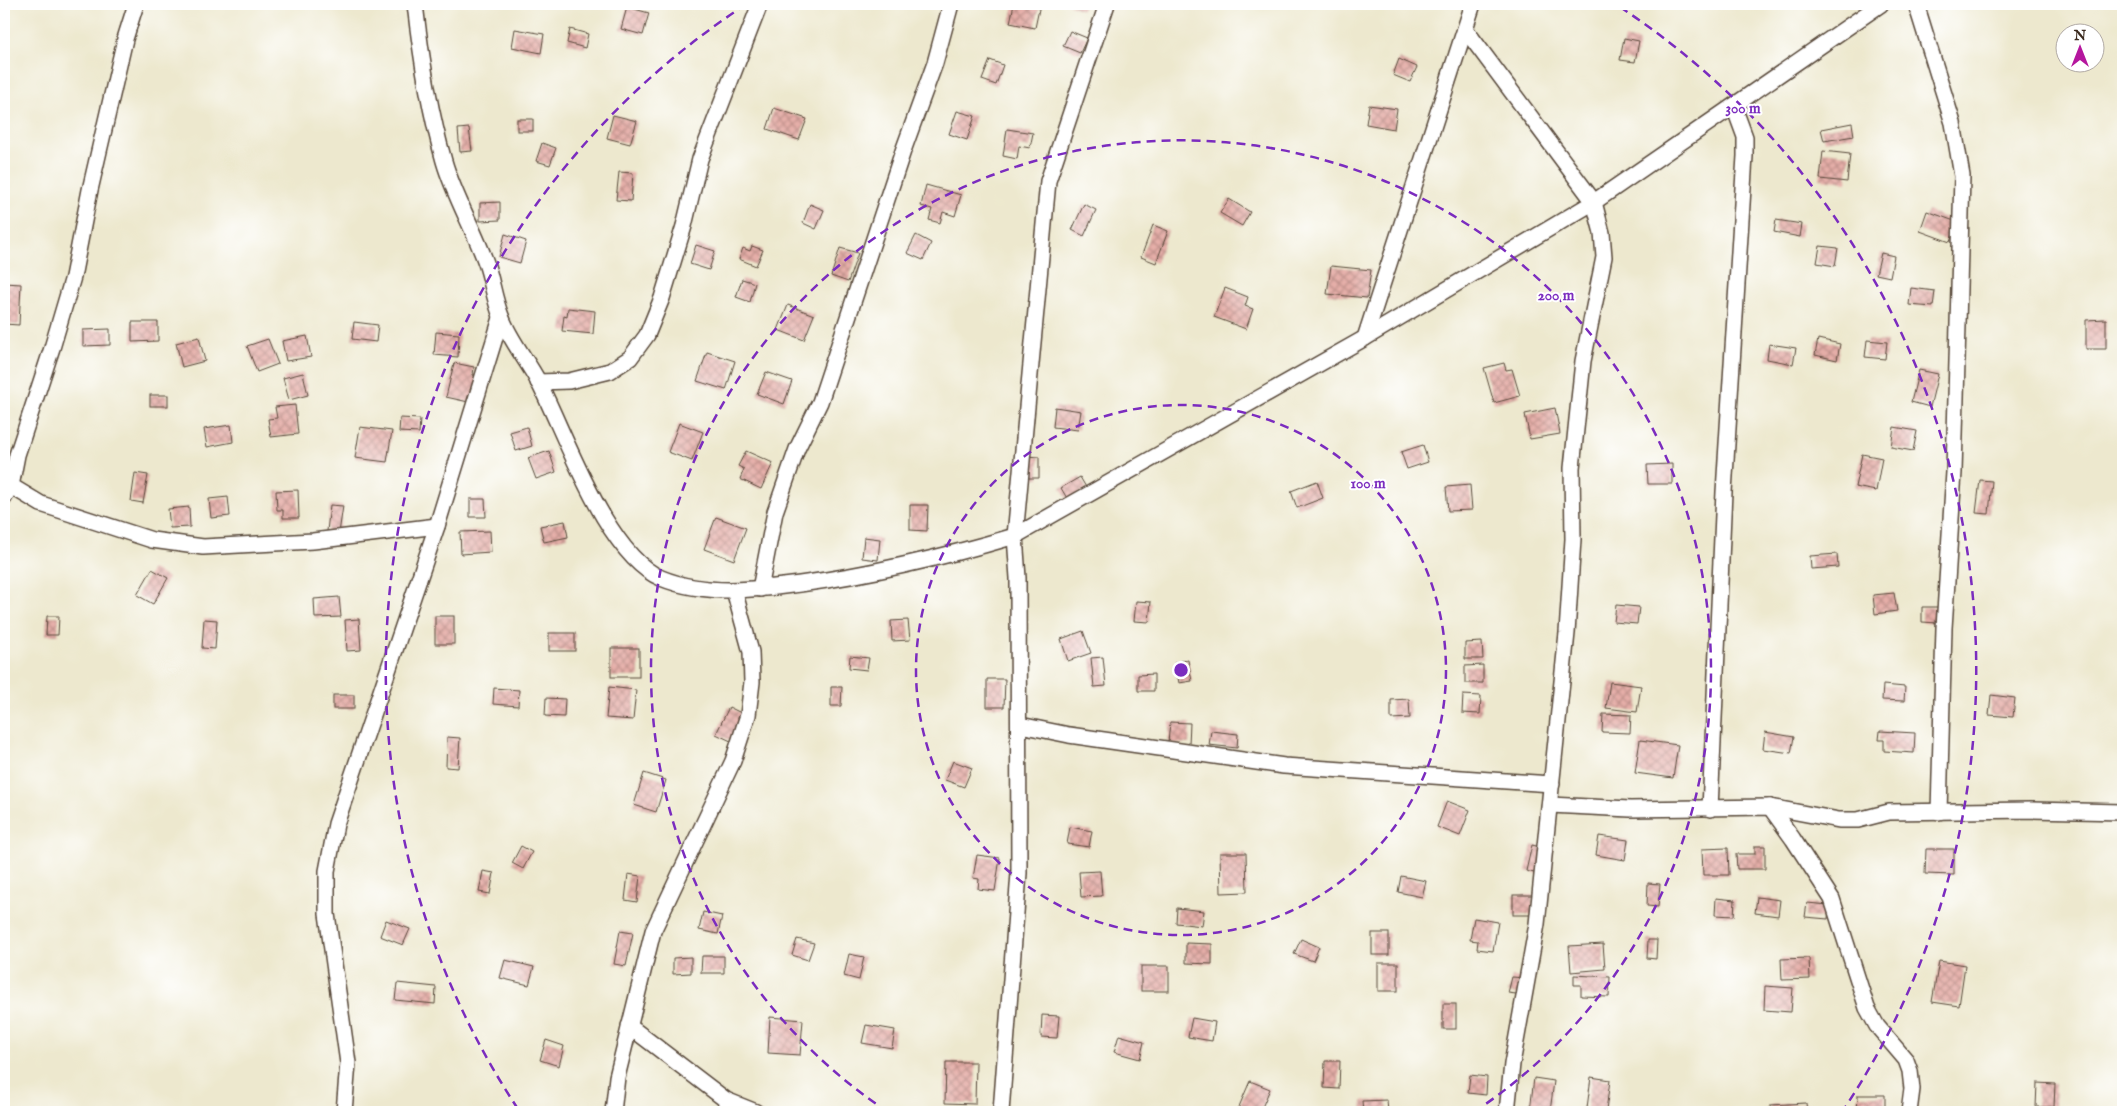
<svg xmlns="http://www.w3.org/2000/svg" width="2127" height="1116" viewBox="0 0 2127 1116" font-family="'IM FELL English',serif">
	<defs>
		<pattern id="building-cross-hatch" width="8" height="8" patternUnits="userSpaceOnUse" patternTransform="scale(1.25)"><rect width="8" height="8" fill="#e5aea8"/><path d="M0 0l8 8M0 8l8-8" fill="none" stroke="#bb8e88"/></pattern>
	</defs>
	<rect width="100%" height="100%" fill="#fff"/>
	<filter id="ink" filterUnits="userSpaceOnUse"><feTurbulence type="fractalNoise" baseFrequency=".02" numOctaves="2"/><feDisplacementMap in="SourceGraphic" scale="10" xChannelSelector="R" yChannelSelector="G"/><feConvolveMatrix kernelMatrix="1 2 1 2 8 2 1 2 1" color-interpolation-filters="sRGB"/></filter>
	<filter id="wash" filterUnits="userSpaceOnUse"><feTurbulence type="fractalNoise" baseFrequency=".0096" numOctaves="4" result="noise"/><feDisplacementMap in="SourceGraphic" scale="20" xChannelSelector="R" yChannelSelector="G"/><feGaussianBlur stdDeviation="1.12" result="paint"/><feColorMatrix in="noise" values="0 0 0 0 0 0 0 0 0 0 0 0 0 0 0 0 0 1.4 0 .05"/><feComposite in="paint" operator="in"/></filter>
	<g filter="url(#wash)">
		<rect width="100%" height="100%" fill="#ede8ce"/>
		<g id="blocks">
			<g fill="url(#building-cross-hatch)">
				<path d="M1014 4H1040L1035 28 1010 23Z"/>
				<path d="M1068 4H1084L1082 10Z"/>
				<path d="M627 7 649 13 643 35 621 29Z"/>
				<path d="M515 29 544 34 541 53 512 47Z"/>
				<path d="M570 29 588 34 585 48 567 43Z"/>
				<path d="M1070 31 1087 38 1080 53 1063 46Z"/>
				<path d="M1624 38 1639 41 1635 62 1620 60Z"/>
				<path d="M1399 59 1417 67 1410 82 1393 75Z"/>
				<path d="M990 60 1003 65 996 85 982 80Z"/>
				<path d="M1369 105 1397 109 1394 129 1366 124Z"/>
				<path d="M774 108 807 119 799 140 767 129Z"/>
				<path d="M957 111 975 116 967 140 949 134Z"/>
				<path d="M613 115 637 121 630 144 607 138Z"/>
				<rect x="517" y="119" width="16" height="12"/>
				<path d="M1852 123 1854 136 1824 141 1821 129Z"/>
				<path d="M469 128 472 151 460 152 458 129Z"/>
				<path d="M1007 129 1033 133 1030 148 1019 146 1017 159 1003 156Z"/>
				<path d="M542 143 556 148 550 165 536 161Z"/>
				<path d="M1823 151 1850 154 1847 182 1820 179Z"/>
				<path d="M619 172 633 173 631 201 616 200Z"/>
				<path d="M926 185 961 195 955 216 943 212 940 223 929 220 932 209 921 206Z"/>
				<path d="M1229 199 1250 212 1242 226 1220 213Z"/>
				<path d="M500 202V220L480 221V203Z"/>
				<path d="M810 204 824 210 816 229 803 223Z"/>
				<path d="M1084 204 1096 210 1084 236 1072 230Z"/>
				<path d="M1927 211 1957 222 1950 242 1920 231Z"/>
				<path d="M1776 220 1802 224 1800 237 1774 232Z"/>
				<path d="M1153 225 1168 231 1156 263 1141 257Z"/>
				<path d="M505 234 526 241 520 263 499 257Z"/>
				<path d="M916 235 931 243 923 260 907 253Z"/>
				<path d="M696 245 715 251 709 270 690 264Z"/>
				<path d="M752 246 763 250 756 266 739 259 743 248 750 251Z"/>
				<path d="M1820 246 1838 248 1835 266 1817 263Z"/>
				<path d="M840 248 858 253 848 282 831 276Z"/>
				<path d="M1881 253 1894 256 1890 277 1876 274Z"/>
				<path d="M1331 266 1371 270 1367 298 1327 294Z"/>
				<path d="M742 279 755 283 750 302 736 297Z"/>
				<path d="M4 283 21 284 19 325 4 324Z"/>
				<path d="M1225 288 1248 297 1245 306 1253 309 1246 329 1214 317Z"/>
				<path d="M1911 288 1935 291 1933 307 1909 305Z"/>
				<path d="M788 305 814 315 804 340 778 330Z"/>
				<path d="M568 308 595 311 593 334 562 331 564 316 567 317Z"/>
				<path d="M2106 319V349H2086V320Z"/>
				<path d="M132 322H158V341L132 342Z"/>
				<path d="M354 322 378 325 376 342 352 339Z"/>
				<path d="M110 329V345L83 346V330Z"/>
				<path d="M436 332 459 334 458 357 434 355Z"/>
				<path d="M307 336 311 357 286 361 282 341Z"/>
				<path d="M199 337 205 361 182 367 176 343Z"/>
				<path d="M268 339 278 364 257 372 247 346Z"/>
				<path d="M1818 339 1840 344 1837 360 1815 355Z"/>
				<path d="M1867 340 1887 342 1885 359 1865 357Z"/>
				<path d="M1769 344 1796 348 1793 364 1767 359Z"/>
				<path d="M707 352 735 361 726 390 697 381Z"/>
				<path d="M454 363 474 367 473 375 488 378 482 405 446 397Z"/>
				<path d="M1504 363 1506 370 1512 369 1520 396 1494 403 1484 368Z"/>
				<path d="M1919 370 1938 374 1930 407 1911 402Z"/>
				<path d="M766 372 792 381 784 404 757 394Z"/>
				<path d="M303 373 308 395 289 400 283 378Z"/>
				<rect x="150" y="395" width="18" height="11"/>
				<path d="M295 405 298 434 271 437 268 419 277 418 275 407Z"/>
				<path d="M1055 407 1081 411 1078 430 1053 427Z"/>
				<path d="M1555 408 1560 434 1530 439 1525 414Z"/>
				<path d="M400 418 420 419 419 433 399 432Z"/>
				<path d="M679 423 703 432 692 461 668 452Z"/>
				<path d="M231 425 233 442 207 447 204 429Z"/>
				<path d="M360 427 392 431 387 462 355 458Z"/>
				<path d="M527 427 532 446 516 451 510 432Z"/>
				<path d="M1894 427 1917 431 1913 451 1891 447Z"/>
				<path d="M1423 445 1428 462 1407 469 1401 452Z"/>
				<path d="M549 451 556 472 536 479 528 458Z"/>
				<path d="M746 451 773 463 761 489 740 479 744 469 738 466Z"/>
				<path d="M1862 454 1882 458 1876 491 1855 487Z"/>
				<path d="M1026 456 1039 457V478H1025Z"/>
				<path d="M1672 464V484H1648L1647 465Z"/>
				<path d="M135 473 148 475 143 503 131 501Z"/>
				<path d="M1080 477 1087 489 1068 500 1061 488Z"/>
				<path d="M1980 480 1992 481 1989 514 1976 513Z"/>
				<path d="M1317 481 1323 498 1297 508 1291 491Z"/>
				<path d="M1470 485 1472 510 1448 511 1446 487Z"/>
				<path d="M298 490 299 518H283V510H277L276 491Z"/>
				<path d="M228 497 230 516 211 518 209 499Z"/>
				<path d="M470 499H485L486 517H470Z"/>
				<path d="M330 505 343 506 339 533 327 531Z"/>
				<path d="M910 505H928L927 531 910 530Z"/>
				<path d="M189 507 190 527 170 528 168 509Z"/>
				<path d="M716 517 746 528 734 560 704 549Z"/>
				<path d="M565 521 568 537 544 542 540 526Z"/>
				<path d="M490 531 491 552 461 554 460 532Z"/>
				<path d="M864 537 880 539 878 560 862 558Z"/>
				<path d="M1837 554 1838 567 1811 569 1810 556Z"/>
				<path d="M152 569 168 578 153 604 137 595Z"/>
				<path d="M1894 593 1897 611 1875 614 1873 595Z"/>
				<path d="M339 597 341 617 315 618 314 599Z"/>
				<path d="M1136 601 1151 602 1149 622 1134 621Z"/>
				<path d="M1616 605 1639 607 1637 624 1614 622Z"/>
				<path d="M1922 607H1939L1938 623 1922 622Z"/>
				<path d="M47 616H59L58 635H46Z"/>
				<rect x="435" y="616" width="19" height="28"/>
				<path d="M204 619 217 620 215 649 202 648Z"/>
				<path d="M359 619 361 650 347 651 345 620Z"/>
				<path d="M908 620 910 640 892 641 891 621Z"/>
				<path d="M1083 631 1091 653 1068 661 1061 639Z"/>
				<rect x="549" y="633" width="26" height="18"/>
				<path d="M1482 642 1483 659H1465V643Z"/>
				<rect x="611" y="648" width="28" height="29"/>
				<path d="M850 656 869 658 867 670 849 668Z"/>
				<path d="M1103 657 1106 686 1094 687 1091 658Z"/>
				<path d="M1188 660 1192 681 1179 683 1175 662Z"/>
				<path d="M1483 665V683H1465V666Z"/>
				<path d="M1154 674V691H1138V675Z"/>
				<path d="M987 679H1005L1004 707H987Z"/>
				<path d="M1610 682 1641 686 1637 712 1606 708Z"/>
				<path d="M1883 685 1905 687 1904 701 1882 700Z"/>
				<path d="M609 687 636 690 633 720 606 718Z"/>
				<path d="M831 687H842L841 706H831Z"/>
				<path d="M494 688 519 690 518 706 493 704Z"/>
				<rect x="333" y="695" width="21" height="14"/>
				<path d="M1463 695 1481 696 1480 714 1462 713Z"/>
				<path d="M1991 695 2015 698 2013 717 1989 715Z"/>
				<path d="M546 698 565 699 564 717 545 716Z"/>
				<path d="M1409 699 1410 718 1391 719V700Z"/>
				<path d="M729 707 745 715 733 742 716 734Z"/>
				<path d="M1603 714 1631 715 1630 733 1602 732Z"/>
				<path d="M1170 722 1190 723 1189 744 1168 743Z"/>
				<path d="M1211 731 1238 734 1237 748 1209 745Z"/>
				<path d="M1880 731 1915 733 1914 753 1884 751V740H1879Z"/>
				<path d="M1765 732 1794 737 1791 753 1763 749Z"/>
				<path d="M447 737 460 738 458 768 446 767Z"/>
				<path d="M1640 740 1678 745 1673 778 1635 773Z"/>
				<path d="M953 761 972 768 964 787 945 780Z"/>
				<path d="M644 773 666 780 656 812 634 805Z"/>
				<path d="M1447 801 1470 810 1460 836 1437 827Z"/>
				<path d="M1070 827 1092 831 1089 847 1067 844Z"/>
				<path d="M1599 836 1628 840 1625 860 1596 855Z"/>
				<path d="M1532 845 1553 850 1546 876 1526 871Z"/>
				<path d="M521 846 532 852 523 869 512 863Z"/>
				<path d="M1755 846H1765V869H1737L1736 854H1755Z"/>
				<path d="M1728 848 1729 875H1703L1702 849Z"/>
				<path d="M1926 849H1954V875L1925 874Z"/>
				<path d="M1220 853H1246L1247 892 1221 893Z"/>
				<path d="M977 855 1000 858 995 891 978 889 979 879 973 878Z"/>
				<path d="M483 871 494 873 490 894 479 892Z"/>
				<path d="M1100 871 1102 896 1081 897 1079 872Z"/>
				<path d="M628 874 640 876 637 902 625 900Z"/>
				<path d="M1401 876 1426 881 1422 897 1398 892Z"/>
				<path d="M1648 883 1660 884 1658 907 1647 906Z"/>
				<rect x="1513" y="895" width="20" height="20"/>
				<path d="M1757 897 1780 900 1778 916 1755 913Z"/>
				<path d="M1716 898 1735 900 1734 916 1715 915Z"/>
				<path d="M1807 903 1829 905 1828 919 1805 917Z"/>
				<path d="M1177 908 1204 911 1202 926 1176 923Z"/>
				<path d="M703 912 722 916 718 934 699 930Z"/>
				<path d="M1474 918 1498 922 1493 951 1477 949 1478 941 1470 940Z"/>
				<path d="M386 920 410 929 403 945 380 936Z"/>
				<path d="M620 931 633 933 626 966 614 964Z"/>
				<rect x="1372" y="933" width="17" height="22"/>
				<path d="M797 939 814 943 808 960 792 955Z"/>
				<path d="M1301 939 1319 947 1313 961 1294 954Z"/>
				<path d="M1648 940H1657L1656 959 1647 958Z"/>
				<path d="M1186 943 1212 944V964L1186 963Z"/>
				<path d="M1603 944 1605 969 1571 972 1569 946Z"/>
				<path d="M849 954 864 957 859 980 844 976Z"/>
				<path d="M702 956H724V973H701Z"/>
				<path d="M691 957V973L673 974V958Z"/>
				<path d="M1809 958 1810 979 1782 980 1781 959Z"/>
				<path d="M505 960 534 967 529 985 500 978Z"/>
				<path d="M1939 961 1965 965 1959 1006 1932 1002Z"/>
				<rect x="1378" y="963" width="20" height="28"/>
				<rect x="1141" y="966" width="28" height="25"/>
				<path d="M1574 975 1610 977 1609 997 1581 996V985H1574Z"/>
				<path d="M1512 977 1525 978 1524 995 1508 993Z"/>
				<path d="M397 983 436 987 435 1004 395 1000Z"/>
				<path d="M1765 986 1793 988 1791 1012 1764 1010Z"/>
				<rect x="1443" y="1004" width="13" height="25"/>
				<path d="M1042 1015 1059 1016 1057 1038 1041 1037Z"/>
				<path d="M770 1017 803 1020 800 1055 768 1053Z"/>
				<path d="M1192 1018 1215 1022 1212 1041 1188 1037Z"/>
				<path d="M866 1025 895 1030 892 1048 862 1043Z"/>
				<path d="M1119 1035 1144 1042 1140 1059 1114 1052Z"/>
				<path d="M546 1040 564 1046 559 1066 540 1060Z"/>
				<path d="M1325 1061H1340L1339 1089 1324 1088Z"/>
				<path d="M946 1062H976L975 1104 945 1103Z"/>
				<path d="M1470 1075 1487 1077 1486 1095 1468 1093Z"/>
				<path d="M1591 1077 1610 1080 1606 1111 1587 1108Z"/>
				<path d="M1534 1078 1554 1081 1550 1112 1530 1111Z"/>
				<path d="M1250 1081 1270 1089 1260 1112H1247L1238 1109Z"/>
				<path d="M2037 1083 2055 1084 2054 1107H2036Z"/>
				<path d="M1858 1095H1885V1112H1857Z"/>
				<path d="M1387 1100 1388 1112H1363L1362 1101Z"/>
				<path d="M1806 1103 1807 1112H1770V1105Z"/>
			</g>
		</g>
	</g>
	<g filter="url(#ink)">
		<use href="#blocks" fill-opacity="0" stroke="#564638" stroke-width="1"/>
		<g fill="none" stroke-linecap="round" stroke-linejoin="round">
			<defs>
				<g id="street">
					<path d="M415 4C421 57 429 109 444 161 454 196 474 229 486 263 492 280 494 299 501 316 509 339 527 360 538 381 565 433 606 555 661 578 705 596 755 590 800 584 873 574 944 557 1015 536L1365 338 1594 202 1881 4"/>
					<path d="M1916 4 1953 123 1962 176 1954 472 1944 628 1939 812"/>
					<path d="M1465 29 1594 202 1602 233 1604 257 1583 361 1572 468 1573 539 1567 633 1537 924 1512 1064 1507 1112"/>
					<path d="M1365 338 1473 4"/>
					<path d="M538 382 569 381 610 371 630 358 647 335 662 298 684 226 700 159 760 4"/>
					<path d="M11 486 41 504 152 540 203 547 313 541 437 526"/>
					<path d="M4 498 11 486 17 455 52 348 73 277 90 190 125 39 136 4"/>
					<path d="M760 589 775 512 797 449 820 402 903 151 935 63 951 4"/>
					<path d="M1020 725 1069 735 1284 766 1552 784"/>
					<path d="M1550 805 1630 809 1770 807 1839 820H1858L1889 812 2031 810 2123 812"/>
					<path d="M1770 807 1793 839 1832 899 1867 1008 1877 1026 1906 1060 1910 1071 1912 1089 1909 1112"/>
					<path d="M1710 809 1724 492 1745 156V137L1734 107"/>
					<path d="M629 1026 726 1100 756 1112"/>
					<path d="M344 1112 348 1063 327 914V871L336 824 437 526 501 318"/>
					<path d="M613 1112 617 1077 653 931 733 761 748 715 752 682 751 652 734 590"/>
					<path d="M1001 1112 1019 873 1018 578 1015 536 1048 181 1107 4"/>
				</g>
			</defs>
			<use href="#street" stroke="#564638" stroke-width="18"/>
			<use href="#street" stroke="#fff" stroke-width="15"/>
		</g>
	</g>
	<g fill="none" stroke="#7b2cbf" stroke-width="2.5" stroke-dasharray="9 6">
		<circle cx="1181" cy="670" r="265"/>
		<path d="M888 1112A530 530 0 1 1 1474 1112"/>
		<path d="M518 1109A795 795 0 0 1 742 7M1620 7A795 795 0 0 1 1844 1109"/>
	</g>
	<circle cx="1181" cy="670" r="8" fill="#7b2cbf" stroke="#fff" stroke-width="2.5"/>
	<g font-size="15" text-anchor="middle" font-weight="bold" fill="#7b2cbf" stroke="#fff" stroke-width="4" stroke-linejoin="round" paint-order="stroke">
		<text x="1743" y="113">300 m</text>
		<text x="1556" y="300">200 m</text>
		<text x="1368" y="488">100 m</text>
	</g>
	<rect width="2127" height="1116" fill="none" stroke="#fff" stroke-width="20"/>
	<g transform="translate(2080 48)"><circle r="24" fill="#ffffff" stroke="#b1aaa5"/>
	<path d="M0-4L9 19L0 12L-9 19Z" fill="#b5179e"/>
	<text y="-8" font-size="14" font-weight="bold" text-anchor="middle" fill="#3b2a1e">N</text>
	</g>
</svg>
